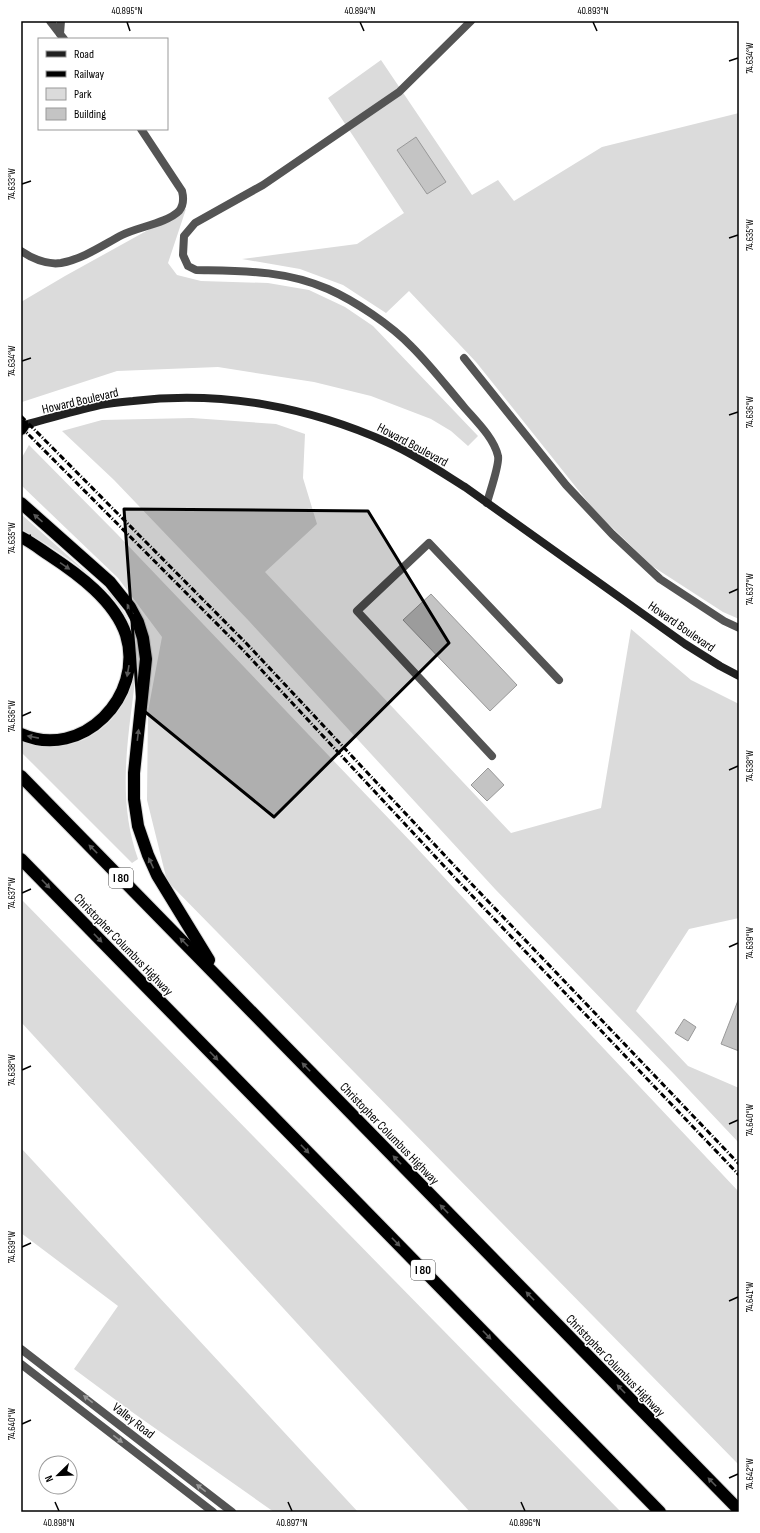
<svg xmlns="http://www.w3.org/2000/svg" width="760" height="1533" viewBox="0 0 760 1533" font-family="'Sofia Sans Condensed',sans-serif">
	<rect width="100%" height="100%" fill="#fff"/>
	<g fill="#dbdbdb">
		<path d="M381 60 472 195 498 180 514 201 602 147 739 113V619L723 612 652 566 595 511 476 362 409 291 386 313 343 285 300 269 242 259 357 244 404 213 328 98Z"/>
		<path d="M186 209 168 263 177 275 201 281 268 283 309 290 345 307 373 326 478 436 468 446 451 431 431 419 371 396 314 382 218 367 117 371 22 402 21 302 65 276Z"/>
		<path d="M192 418 276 424 305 434 303 478 317 524 265 572 511 833 601 808 631 629 691 680 739 704V918L689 929 636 1011 688 1066 739 1088V1143L674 1074 495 889 249 621 114 480 62 431 102 420Z"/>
		<path d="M29 445 117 534 414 845 573 1016 739 1192V1465L167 881 147 800 148 711 162 637 118 578 22 486 21 459Z"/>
		<path d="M21 514 111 594C129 615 138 636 137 664 130 730 115 794 138 859L132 863 21 752V740C95 770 160 687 127 619 108 581 56 550 21 529Z"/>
		<path d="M21 899 621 1512H470L21 1022Z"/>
		<path d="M21 1148 358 1512H274L132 1412 74 1369 118 1306 21 1233Z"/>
	</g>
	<g fill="#c4c4c4" stroke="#989898">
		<path d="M416 137 446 182 427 194 397 150Z"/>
		<path d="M431 594 517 685 490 711 403 620Z"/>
		<path d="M488 768 504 785 487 801 471 785Z"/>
		<path d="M739 998V1051L721 1044Z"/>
		<path d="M684 1019 696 1027 688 1041 675 1033Z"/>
	</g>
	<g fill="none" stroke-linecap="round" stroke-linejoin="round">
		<defs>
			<g id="motorway">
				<path d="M21 429 23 426"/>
				<path d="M21 503 110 582 130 607 138 622 143 638 146 659 134 773V799L138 826 148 855 157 875 209 960"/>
				<path d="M21 537C31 542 40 549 49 555 78 574 115 601 126 635 145 696 82 761 21 734"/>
				<path d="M21 776 739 1510"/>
				<path d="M21 859 660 1512"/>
			</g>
		</defs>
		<use href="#motorway" stroke="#dbdbdb" stroke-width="14"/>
		<g stroke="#545454" stroke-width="8">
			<path d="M50 21 60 34"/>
			<path d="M61 21 60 34 64 39"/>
			<path d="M471 21 399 92 263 185 195 223 184 236 183 255 188 266 196 270C243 271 284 270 328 289 355 301 391 325 412 347 431 366 447 387 464 407 476 421 494 438 498 456 500 464 489 494 487 503"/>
			<path d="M21 251C33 259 47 265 61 263 83 259 103 245 122 235 138 227 167 223 179 211 184 205 184 199 182 191L141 129"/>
			<path d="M464 358 566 485 612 534 660 579 724 621 739 628"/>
			<path d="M492 756 357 611 429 543 559 680"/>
		</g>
		<g stroke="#545454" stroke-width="8">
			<path d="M21 1349 232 1512"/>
			<path d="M21 1364 213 1512"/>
		</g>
		<path stroke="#212121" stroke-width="8" d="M21 426C47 419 73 411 100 405 111 403 122 402 133 401 221 390 309 407 389 443 416 455 441 472 465 487L685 644 720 666 739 676"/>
		<use href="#motorway" stroke="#000" stroke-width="12"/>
		<g stroke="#000" stroke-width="3" stroke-dasharray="6 2 1 2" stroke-linecap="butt">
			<path d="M21 416 247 644 464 876 739 1164"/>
			<path d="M21 427 242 649 458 881 739 1175"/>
		</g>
	</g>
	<defs><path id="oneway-solid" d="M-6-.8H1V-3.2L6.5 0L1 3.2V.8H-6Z"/></defs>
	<g fill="#595959">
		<use href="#oneway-solid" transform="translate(38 518) rotate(-139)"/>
		<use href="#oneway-solid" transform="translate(65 566) rotate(34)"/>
		<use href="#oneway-solid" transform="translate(130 609) rotate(-121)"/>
		<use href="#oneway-solid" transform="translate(128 671) rotate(100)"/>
		<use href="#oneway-solid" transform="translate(138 735) rotate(-83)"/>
		<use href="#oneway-solid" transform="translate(33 737) rotate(-169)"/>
		<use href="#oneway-solid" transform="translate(93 849) rotate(-135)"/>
		<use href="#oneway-solid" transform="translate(151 863) rotate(-115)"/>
		<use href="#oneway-solid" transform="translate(46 884) rotate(46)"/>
		<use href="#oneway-solid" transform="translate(98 938) rotate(46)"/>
		<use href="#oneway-solid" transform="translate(184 942) rotate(-135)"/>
		<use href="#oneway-solid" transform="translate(214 1056) rotate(46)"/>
		<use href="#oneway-solid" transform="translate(306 1067) rotate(-134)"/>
		<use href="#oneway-solid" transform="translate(305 1149) rotate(46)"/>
		<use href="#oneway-solid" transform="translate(397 1160) rotate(-134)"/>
		<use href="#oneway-solid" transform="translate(444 1209) rotate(-134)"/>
		<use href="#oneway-solid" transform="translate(396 1242) rotate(46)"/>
		<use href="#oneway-solid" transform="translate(530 1296) rotate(-134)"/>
		<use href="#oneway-solid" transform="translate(487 1335) rotate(46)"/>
		<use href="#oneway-solid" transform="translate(621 1389) rotate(-134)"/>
		<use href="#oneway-solid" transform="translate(712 1482) rotate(-134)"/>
	</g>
	<g fill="#989898">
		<use href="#oneway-solid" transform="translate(88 1399) rotate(-142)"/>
		<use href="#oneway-solid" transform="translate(118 1439) rotate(38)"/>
		<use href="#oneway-solid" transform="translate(201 1488) rotate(-142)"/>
	</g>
	<path fill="#000" fill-opacity="0.2" stroke="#000" stroke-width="3" stroke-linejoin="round" d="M124 509 368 511 449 643 274 817 138 706Z"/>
	<path fill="none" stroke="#000" stroke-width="1.5" d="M127 22 130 31M360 22 364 31M593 22 597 31M729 61 738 58M22 184 31 181M729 238 738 235M22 361 31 358M729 415 738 412M22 538 31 535M729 593 738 589M22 716 31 712M729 770 738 766M22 893 31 889M729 947 738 943M22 1070 31 1066M729 1124 738 1120M22 1247 31 1243M729 1301 738 1297M22 1424 31 1420M729 1478 738 1474M55 1502 59 1511M288 1502 292 1511M521 1502 525 1511"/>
	<g text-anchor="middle" stroke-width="3" stroke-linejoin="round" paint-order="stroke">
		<g fill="#fff" stroke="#4c4c4c" stroke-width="1">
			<rect x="109" y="868" width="24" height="20" rx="3"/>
			<rect x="411" y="1260" width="24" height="20" rx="3"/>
		</g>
		<g font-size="12" font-weight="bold" fill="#000">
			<text x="121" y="882">I 80</text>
			<text x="423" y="1274">I 80</text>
		</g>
		<g font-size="13" fill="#000" stroke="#fff">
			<text transform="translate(80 400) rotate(-13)" y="5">Howard Boulevard</text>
			<text transform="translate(413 444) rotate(28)" y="5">Howard Boulevard</text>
			<text transform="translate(682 626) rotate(35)" y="5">Howard Boulevard</text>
			<text transform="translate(124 944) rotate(46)" y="5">Christopher Columbus Highway</text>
			<text transform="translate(390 1133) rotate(46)" y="5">Christopher Columbus Highway</text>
			<text transform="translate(616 1365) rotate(46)" y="5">Christopher Columbus Highway</text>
			<text transform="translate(134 1420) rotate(38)" y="5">Valley Road</text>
		</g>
	</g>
	<rect width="760" height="1533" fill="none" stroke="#ffffff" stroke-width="44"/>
	<rect x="38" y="38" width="130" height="92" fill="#ffffff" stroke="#999999"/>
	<rect x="46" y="51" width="20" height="6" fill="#212121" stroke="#999999"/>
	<text x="74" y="58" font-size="12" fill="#000000">Road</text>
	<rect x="46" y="71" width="20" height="6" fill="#000000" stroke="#999999"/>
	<text x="74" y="78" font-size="12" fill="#000000">Railway</text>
	<rect x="46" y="88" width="20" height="12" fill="#dbdbdb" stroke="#999999"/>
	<text x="74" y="98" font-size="12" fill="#000000">Park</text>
	<rect x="46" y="108" width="20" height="12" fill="#c4c4c4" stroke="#999999"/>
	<text x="74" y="118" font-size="12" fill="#000000">Building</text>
	<g transform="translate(58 1475) rotate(247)"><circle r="19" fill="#ffffff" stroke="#999999"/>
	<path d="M0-3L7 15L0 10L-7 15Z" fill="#000000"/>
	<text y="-6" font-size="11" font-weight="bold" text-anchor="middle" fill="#000000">N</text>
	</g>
	<rect x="22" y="22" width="716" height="1489" fill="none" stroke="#000" stroke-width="1.5"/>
	<g font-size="10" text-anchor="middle" fill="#000">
		<text x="127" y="14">40.895°N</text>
		<text x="360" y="14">40.894°N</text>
		<text x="593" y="14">40.893°N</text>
		<text transform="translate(749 58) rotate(-90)" y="4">74.634°W</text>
		<text transform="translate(11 184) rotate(-90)" y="4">74.633°W</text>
		<text transform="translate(749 235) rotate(-90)" y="4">74.635°W</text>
		<text transform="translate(11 361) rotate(-90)" y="4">74.634°W</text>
		<text transform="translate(749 412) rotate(-90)" y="4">74.636°W</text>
		<text transform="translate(11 538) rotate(-90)" y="4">74.635°W</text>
		<text transform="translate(749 589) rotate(-90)" y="4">74.637°W</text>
		<text transform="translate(11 716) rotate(-90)" y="4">74.636°W</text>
		<text transform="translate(749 766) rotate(-90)" y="4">74.638°W</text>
		<text transform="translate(11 893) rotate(-90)" y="4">74.637°W</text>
		<text transform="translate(749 943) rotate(-90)" y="4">74.639°W</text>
		<text transform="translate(11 1070) rotate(-90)" y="4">74.638°W</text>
		<text transform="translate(749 1120) rotate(-90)" y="4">74.640°W</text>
		<text transform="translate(11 1247) rotate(-90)" y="4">74.639°W</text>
		<text transform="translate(749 1297) rotate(-90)" y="4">74.641°W</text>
		<text transform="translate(11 1424) rotate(-90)" y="4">74.640°W</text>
		<text transform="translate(749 1474) rotate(-90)" y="4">74.642°W</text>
		<text x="59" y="1526">40.898°N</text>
		<text x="292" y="1526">40.897°N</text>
		<text x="525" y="1526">40.896°N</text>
	</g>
</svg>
